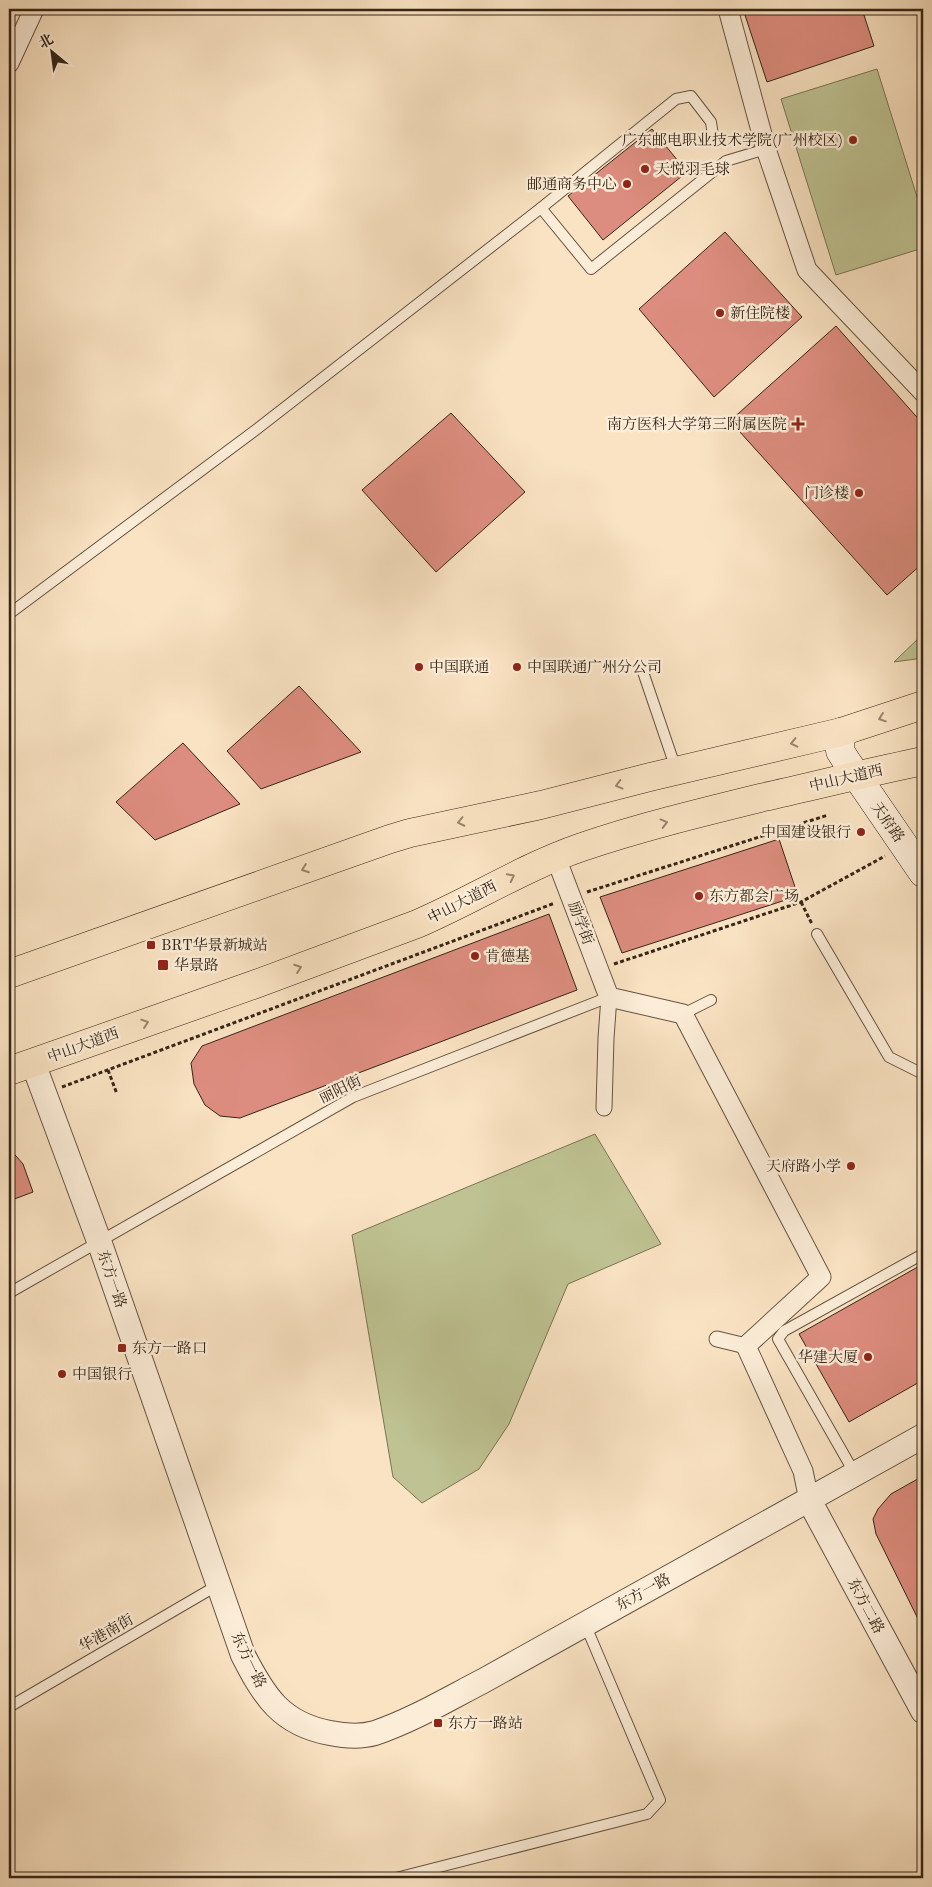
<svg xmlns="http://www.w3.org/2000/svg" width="932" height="1887" viewBox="0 0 932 1887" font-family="'Old Standard TT','Noto Serif SC',serif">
	<rect width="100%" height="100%" fill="#fae3c3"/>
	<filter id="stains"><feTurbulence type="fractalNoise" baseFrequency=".004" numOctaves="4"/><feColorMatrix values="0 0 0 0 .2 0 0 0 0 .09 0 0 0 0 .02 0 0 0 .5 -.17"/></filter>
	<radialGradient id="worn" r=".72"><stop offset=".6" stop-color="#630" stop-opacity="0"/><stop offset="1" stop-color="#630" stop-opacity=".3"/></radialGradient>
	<g fill="#bfc393" stroke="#7a7455">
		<path d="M877 69 923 216V248L836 275 781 99Z"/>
		<path d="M923 634V658L894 662Z"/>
		<path d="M595 1134 661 1244 568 1284 509 1424 479 1469 422 1503 393 1477 352 1235Z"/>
	</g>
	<g fill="#dd8d7f" stroke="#352517">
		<path d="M743 9H862L874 46 767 82Z"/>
		<path d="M652 129 687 172 603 240 568 196Z"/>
		<path d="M725 232 802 317 714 397 639 309Z"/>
		<path d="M836 326 923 424V563L887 595 730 421Z"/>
		<path d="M451 413 525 492 436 572 362 490Z"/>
		<path d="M299 686 361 752 261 789 227 751Z"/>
		<path d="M183 743 240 804 155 840 116 802Z"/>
		<path d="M779 839 798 896 622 953 600 897Z"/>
		<path d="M549 914 577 990 240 1118 220 1116 205 1105 194 1084 191 1063 202 1046Z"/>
		<path d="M9 1148 23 1164 33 1192 9 1201Z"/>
		<path d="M923 1264V1380L849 1422 799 1334Z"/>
		<path d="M923 1476V1629L876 1534 873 1519 878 1509 891 1494Z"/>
	</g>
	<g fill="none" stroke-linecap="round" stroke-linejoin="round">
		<defs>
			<g id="service">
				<path d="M541 208 676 99 691 96 711 122 713 136"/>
				<path d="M9 614 257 429 541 208 591 269 726 161 766 149"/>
				<path d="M642 669 676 769"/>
				<path d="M817 934 889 1057 923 1074"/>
				<path d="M683 1014 711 1000"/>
				<path d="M9 1293 353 1097 609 997"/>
				<path d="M855 1474 778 1339 784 1331 923 1254"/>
				<path d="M9 1707 218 1585"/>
				<path d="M396 1878 647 1814 660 1800 585 1624"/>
			</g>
			<g id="pedestrian">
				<path d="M604 1108 606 1038 609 997"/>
				<path d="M717 1339 746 1346"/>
			</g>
			<g id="minor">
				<path d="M728 9 766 149 807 270 923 392"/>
				<path d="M9 63 34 9"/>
				<path d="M556 858 609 997 683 1014 821 1277 746 1346 803 1471 809 1500"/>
			</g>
			<g id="tertiary">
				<path d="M33 1063 99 1241 243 1655C264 1696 281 1724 330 1733 345 1736 361 1737 375 1733 413 1720 448 1699 483 1681L923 1436"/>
				<path d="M809 1500 923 1711"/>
			</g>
			<path id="secondary" d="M841 732 840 751 847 762 923 873"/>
			<g id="trunk">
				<path d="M9 974 390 839 410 833 541 805 650 777 841 732 923 705"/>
				<path d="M9 1071 253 985 417 924C473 900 524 867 582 847 641 827 703 812 764 797 817 785 870 772 923 761"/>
			</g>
		</defs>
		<use href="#service" stroke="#665442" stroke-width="12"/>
		<use href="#pedestrian" stroke="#665442" stroke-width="17"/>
		<use href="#minor" stroke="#665442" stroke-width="21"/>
		<use href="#tertiary" stroke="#665442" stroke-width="26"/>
		<use href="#secondary" stroke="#352517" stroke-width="29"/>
		<use href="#trunk" stroke="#352517" stroke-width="29"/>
		<g stroke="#352517" stroke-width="3" stroke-dasharray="4 2.5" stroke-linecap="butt">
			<path d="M587 892 828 815"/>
			<path d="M801 902 812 924"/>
			<path d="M614 964 801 902 885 856"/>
			<path d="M108 1070 117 1094"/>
			<path d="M62 1087 555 903"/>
		</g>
		<use href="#service" stroke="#fcedd8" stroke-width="10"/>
		<use href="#pedestrian" stroke="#fcedd8" stroke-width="15"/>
		<use href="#minor" stroke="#fcedd8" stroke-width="19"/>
		<use href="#tertiary" stroke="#fcedd8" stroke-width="24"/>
		<use href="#secondary" stroke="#fcedd8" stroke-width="28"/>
		<use href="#trunk" stroke="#fae3c3" stroke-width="28"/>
	</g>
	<defs><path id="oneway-chevron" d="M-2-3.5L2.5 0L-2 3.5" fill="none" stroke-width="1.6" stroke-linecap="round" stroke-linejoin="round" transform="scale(1.25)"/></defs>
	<g stroke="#98846d">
		<use href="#oneway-chevron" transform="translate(882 718) rotate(161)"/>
		<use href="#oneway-chevron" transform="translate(794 743) rotate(167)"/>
		<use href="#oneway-chevron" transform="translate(619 785) rotate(165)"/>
		<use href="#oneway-chevron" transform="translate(461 822) rotate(168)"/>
		<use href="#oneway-chevron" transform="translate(664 823) rotate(-15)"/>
		<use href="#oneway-chevron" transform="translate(305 869) rotate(160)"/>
		<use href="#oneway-chevron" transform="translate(511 877) rotate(-27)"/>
		<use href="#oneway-chevron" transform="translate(298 968) rotate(-20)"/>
		<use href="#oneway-chevron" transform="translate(145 1023) rotate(-19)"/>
	</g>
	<g fill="#8f2418" stroke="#fcedd8" stroke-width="2">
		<circle cx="853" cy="140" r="5"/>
		<circle cx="645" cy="169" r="5"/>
		<circle cx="627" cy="184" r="5"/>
		<circle cx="720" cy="313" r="5"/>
		<path d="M795.5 416.5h5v5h5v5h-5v5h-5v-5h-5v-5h5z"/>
		<circle cx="859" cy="493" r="5"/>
		<circle cx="419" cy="667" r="5"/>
		<circle cx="517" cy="667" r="5"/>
		<circle cx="861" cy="832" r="5"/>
		<circle cx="699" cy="896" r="5"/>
		<rect x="146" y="940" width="10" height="10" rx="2.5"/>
		<circle cx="475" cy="956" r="5"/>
		<rect x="157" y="959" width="12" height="12" rx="2.5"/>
		<circle cx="851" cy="1166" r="5"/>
		<rect x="117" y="1343" width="10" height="10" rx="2.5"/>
		<circle cx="868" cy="1357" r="5"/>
		<circle cx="62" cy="1374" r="5"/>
		<rect x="433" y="1718" width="10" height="10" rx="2.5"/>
	</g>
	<g text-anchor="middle" stroke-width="5" stroke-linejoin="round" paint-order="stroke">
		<g font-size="15" fill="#352517" stroke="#fcedd8" text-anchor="start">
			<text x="843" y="145" text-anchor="end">广东邮电职业技术学院(广州校区)</text>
			<text x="655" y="174">天悦羽毛球</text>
			<text x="617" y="189" text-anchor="end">邮通商务中心</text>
			<text x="730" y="318">新住院楼</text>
			<text x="787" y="429" text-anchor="end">南方医科大学第三附属医院</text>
			<text x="849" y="498" text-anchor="end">门诊楼</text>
			<text x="429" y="672">中国联通</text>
			<text x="527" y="672">中国联通广州分公司</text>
			<text x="851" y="837" text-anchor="end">中国建设银行</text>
			<text x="709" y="901">东方都会广场</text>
			<text x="161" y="950">BRT华景新城站</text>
			<text x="485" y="961">肯德基</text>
			<text x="174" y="970">华景路</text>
			<text x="841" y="1171" text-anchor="end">天府路小学</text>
			<text x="132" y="1353">东方一路口</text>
			<text x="858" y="1362" text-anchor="end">华建大厦</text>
			<text x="72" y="1379">中国银行</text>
			<text x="448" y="1728">东方一路站</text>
		</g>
		<g font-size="15" fill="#352517" stroke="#fcedd8">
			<text transform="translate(846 778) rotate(-13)" y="5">中山大道西</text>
			<text transform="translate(888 822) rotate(55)" y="5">天府路</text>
			<text transform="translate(462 902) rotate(-27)" y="5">中山大道西</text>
			<text transform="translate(581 923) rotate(69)" y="5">励学街</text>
			<text transform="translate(83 1045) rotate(-20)" y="5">中山大道西</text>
			<text transform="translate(340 1089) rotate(-26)" y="5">丽阳街</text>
			<text transform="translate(112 1279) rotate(71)" y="5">东方一路</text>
			<text transform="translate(643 1592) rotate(-29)" y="5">东方一路</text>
			<text transform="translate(866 1606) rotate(62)" y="5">东方二路</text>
			<text transform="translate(106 1633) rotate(-30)" y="5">华港南街</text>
			<text transform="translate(249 1660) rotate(64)" y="5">东方一路</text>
		</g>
	</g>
	<rect width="932" height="1887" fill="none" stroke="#fae3c3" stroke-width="30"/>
	<rect x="10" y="10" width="912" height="1867" fill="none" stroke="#352517" stroke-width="2.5"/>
	<rect x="15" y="15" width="902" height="1857" fill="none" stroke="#352517"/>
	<g transform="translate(52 52) rotate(331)" stroke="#fcedd8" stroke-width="4" paint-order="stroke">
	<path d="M0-4L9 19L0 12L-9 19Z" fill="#352517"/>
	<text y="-8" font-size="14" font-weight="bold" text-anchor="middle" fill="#352517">北</text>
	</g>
	<rect width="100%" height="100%" filter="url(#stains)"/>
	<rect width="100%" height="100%" fill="url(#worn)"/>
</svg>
